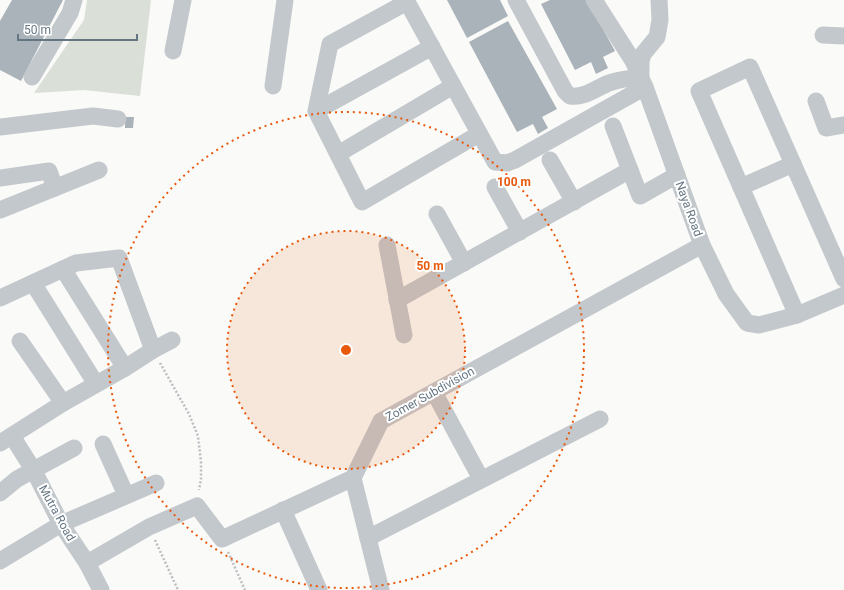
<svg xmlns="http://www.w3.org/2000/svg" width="844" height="590" viewBox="0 0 844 590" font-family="Roboto,sans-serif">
	<rect width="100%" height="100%" fill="#fafaf8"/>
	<path fill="#dadfd7" d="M87 0H151L140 96 84 90 34 93 84 20Z"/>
	<g fill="#aab3b9">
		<path d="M12 0H63L21 81 0 70V21Z"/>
		<path d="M447 0H500L508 16 467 38Z"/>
		<path d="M550 0H587L615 51 603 57 608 68 596 74 591 62 575 70 541 4Z"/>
		<path d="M508 21 557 109 542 117 548 128 538 134 533 124 517 132 469 42Z"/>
		<path d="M125 117H134L133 128H125Z"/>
	</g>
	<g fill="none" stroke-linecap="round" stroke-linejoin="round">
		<g stroke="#bbbfc2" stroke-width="2.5" stroke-dasharray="2 2" stroke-linecap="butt">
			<path d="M160 363 189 414 198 436 201 462V479L199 490"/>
			<path d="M155 540 178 590"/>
			<path d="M228 552 245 590"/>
		</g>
		<g stroke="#c3c8cc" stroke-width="17">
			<path d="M406 0 495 162 507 163 515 160 645 87"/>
			<path d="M516 0 565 91 570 96C585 98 596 88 609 83 620 79 630 78 641 78V62L643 54 657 37 660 20 659 0"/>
			<path d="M594 0 633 61 645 87 702 245 726 294 747 323 759 325 797 315 844 295"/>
			<path d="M407 2 330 44 316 111 362 202 479 134"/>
			<path d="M823 35 844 36"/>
			<path d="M173 51 183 0"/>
			<path d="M32 77 70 13 74 0"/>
			<path d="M273 86 285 0"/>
			<path d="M816 101 826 128 844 125"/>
			<path d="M316 111 432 47"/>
			<path d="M613 126 640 196 677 175"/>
			<path d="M0 127 93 116 118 119"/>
			<path d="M338 154 453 86"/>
			<path d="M550 160 574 202"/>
			<path d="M0 178 49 171 55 188"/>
			<path d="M495 187 520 232"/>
			<path d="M741 187 793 164"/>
			<path d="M0 210 99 170"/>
			<path d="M437 214 464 263"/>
			<path d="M387 245 404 335"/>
			<path d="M63 269 125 368"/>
			<path d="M33 283 96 384"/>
			<path d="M0 298 76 263 119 258 153 350"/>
			<path d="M397 300 630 170"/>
			<path d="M797 315 699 91 750 67 844 279"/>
			<path d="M20 341 63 403"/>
			<path d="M434 392 481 479"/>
			<path d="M12 436 34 471 61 524 87 563 101 590"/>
			<path d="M0 443 63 403 125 368 153 350 172 340"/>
			<path d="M103 444 126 495"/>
			<path d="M353 478 381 590"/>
			<path d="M0 493 17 479 74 448"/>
			<path d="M283 510 319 590"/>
			<path d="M368 538 600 419"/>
			<path d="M0 561 61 524 156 483"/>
			<path d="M87 563 149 527 197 506 222 539 353 478 381 421 702 245"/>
		</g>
	</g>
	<circle cx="346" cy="350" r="119" fill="#e8590c" fill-opacity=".12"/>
	<g fill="none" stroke="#e8590c" stroke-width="2" stroke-dasharray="2 4">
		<circle cx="346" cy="350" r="119"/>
		<circle cx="346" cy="350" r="238"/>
	</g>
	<g text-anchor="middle" stroke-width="4" stroke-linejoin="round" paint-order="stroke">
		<g font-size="12" fill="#657683" stroke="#fff">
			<text transform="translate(689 209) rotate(70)" y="4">Naya Road</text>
			<text transform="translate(430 394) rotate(-29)" y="4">Zomer Subdivision</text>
			<text transform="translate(57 513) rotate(61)" y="4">Mutra Road</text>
		</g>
	</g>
	<circle cx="346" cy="350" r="6" fill="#e8590c" stroke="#fff" stroke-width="2"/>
	<g font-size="12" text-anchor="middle" font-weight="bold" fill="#e8590c" stroke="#fff" stroke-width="4" stroke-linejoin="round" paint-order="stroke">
		<text x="514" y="186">100 m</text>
		<text x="430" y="270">50 m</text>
	</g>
	<path d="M18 34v6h119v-6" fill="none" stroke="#657683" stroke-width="2"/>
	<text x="24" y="34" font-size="12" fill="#657683" stroke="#ffffff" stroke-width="3" paint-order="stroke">50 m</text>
</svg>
